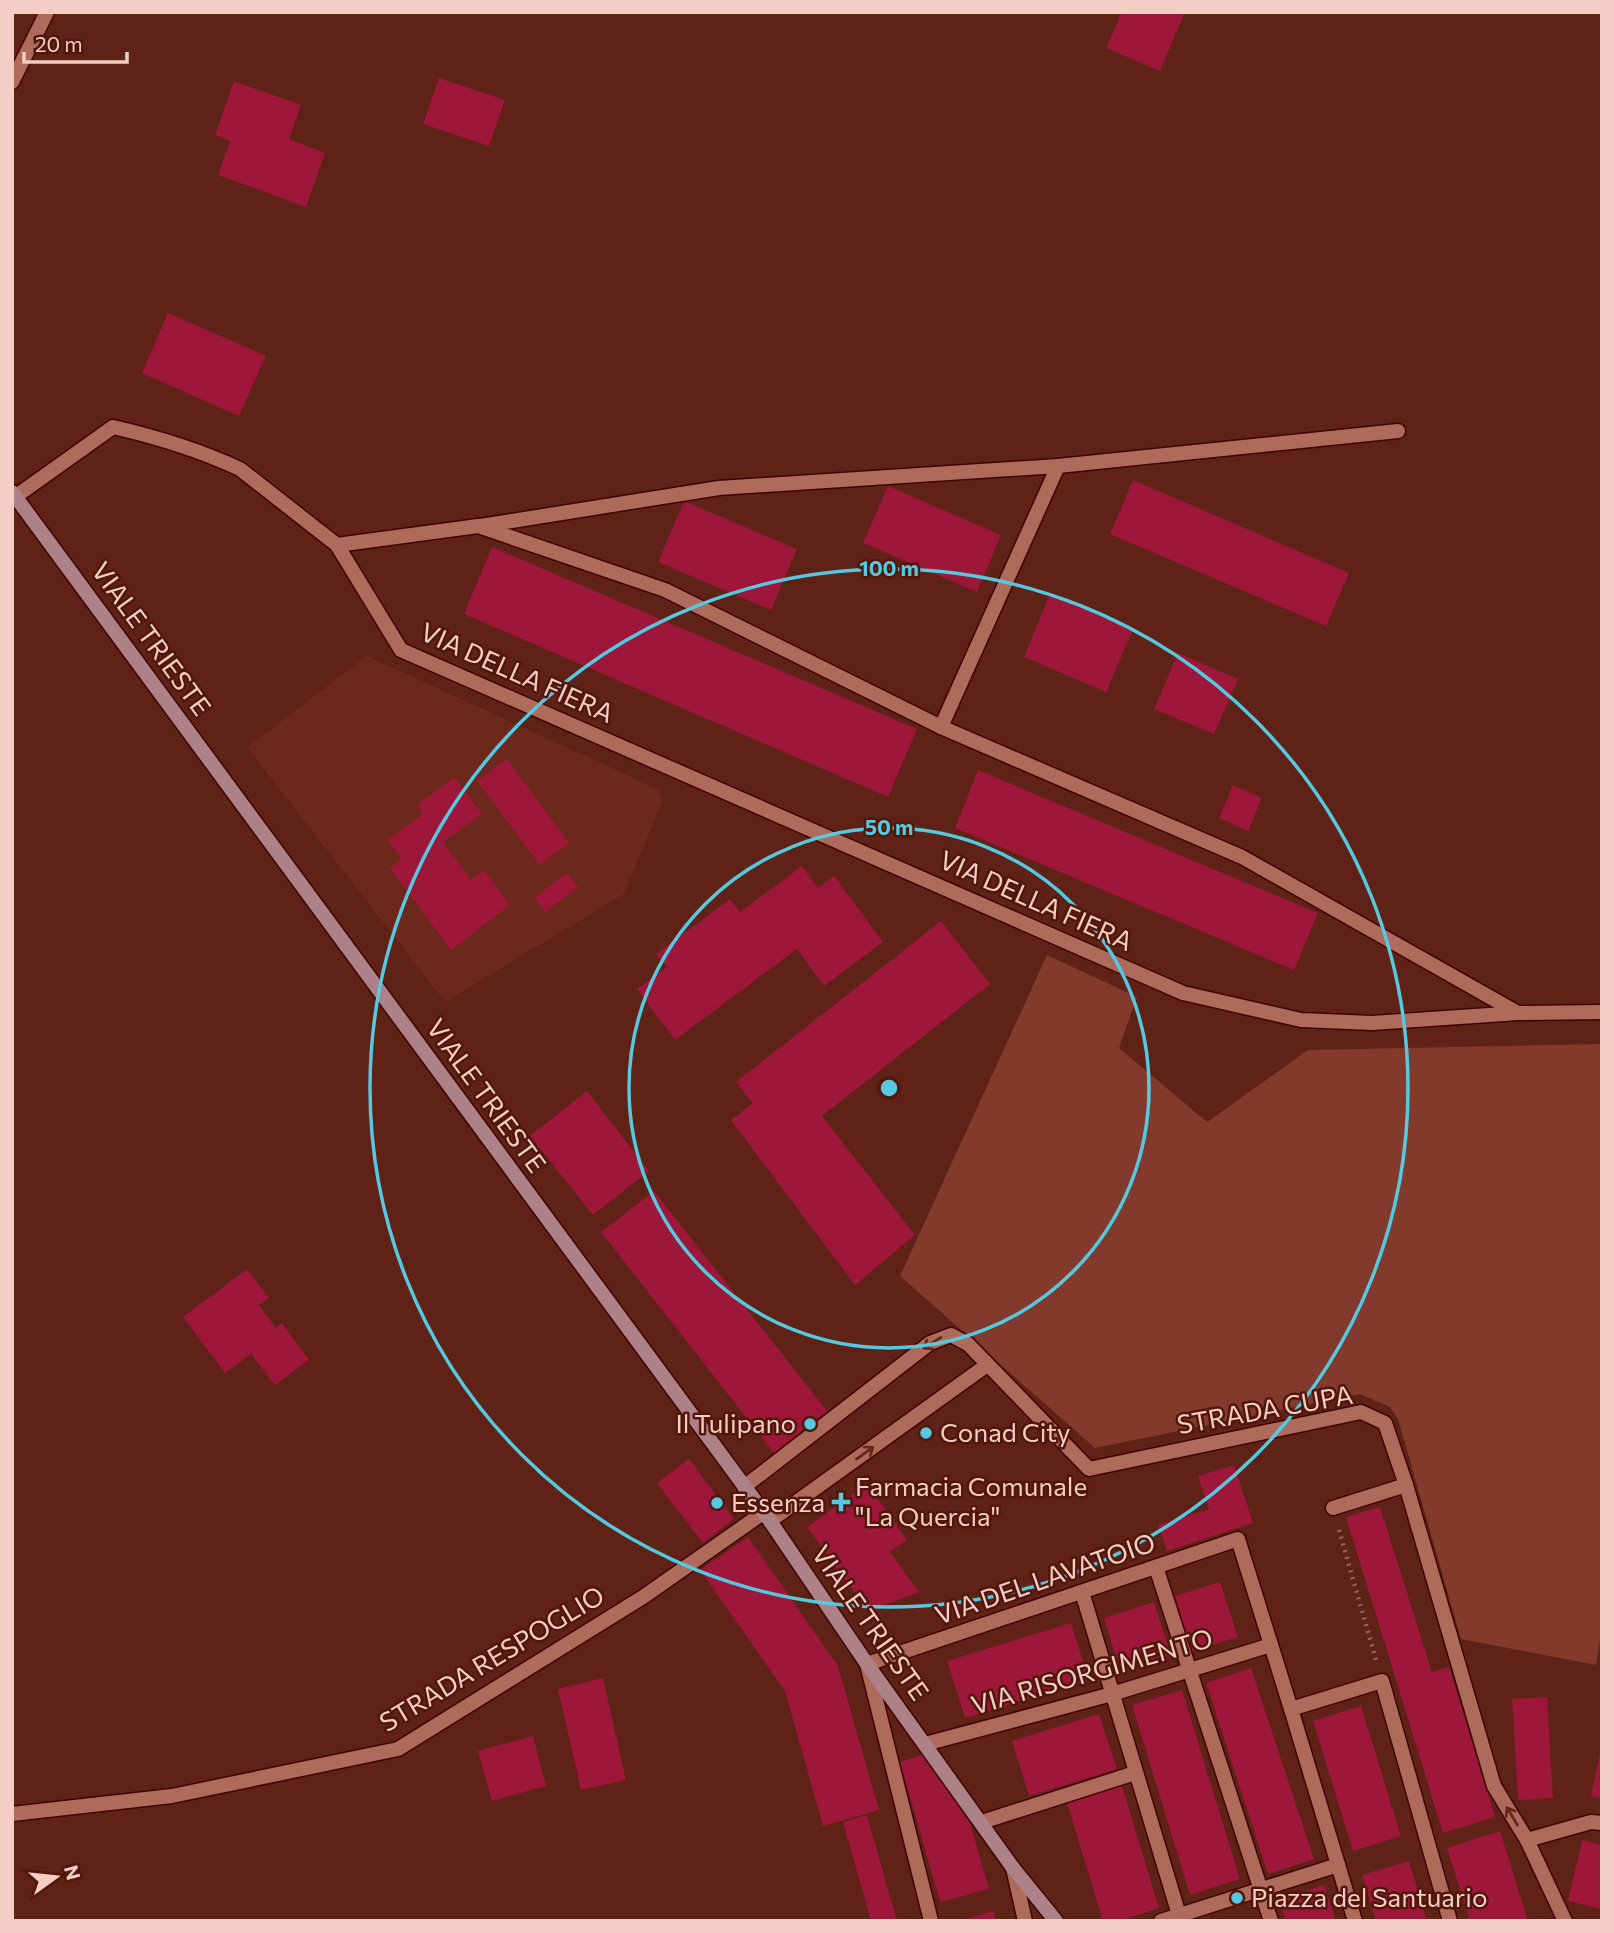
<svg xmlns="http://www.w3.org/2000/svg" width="1614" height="1933" viewBox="0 0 1614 1933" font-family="Commissioner,sans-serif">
	<rect width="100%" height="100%" fill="#5e2216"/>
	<path fill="#6c281a" d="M367 656 658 789 663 800 624 894 445 1002 247 747Z"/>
	<path fill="#813a2b" d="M1047 955 1137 997 1119 1048 1207 1122 1308 1050 1602 1044V1628L1596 1665 1461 1639 1398 1419 1390 1407 1360 1394 1095 1448 900 1276Z"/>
	<g fill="#9c173a">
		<path d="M1122 12H1185L1160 71 1106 48Z"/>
		<path d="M439 78 505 100 489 146 423 124Z"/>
		<path d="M234 81 301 105 289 139 325 153 306 207 218 175 230 141 215 135Z"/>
		<path d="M168 313 266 356 239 416 142 373Z"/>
		<path d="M1133 480 1349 573 1326 626 1110 534Z"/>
		<path d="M888 486 1001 535 977 592 863 543Z"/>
		<path d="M684 501 797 549 771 610 658 562Z"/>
		<path d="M492 547 917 729 888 797 464 614Z"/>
		<path d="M1050 594 1133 630 1106 692 1024 657Z"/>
		<path d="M1178 653 1238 679 1214 734 1154 709Z"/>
		<path d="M507 759 569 843 540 865 477 781Z"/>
		<path d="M978 770 1318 913 1294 970 955 828Z"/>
		<path d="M454 777 482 814 443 842 471 880 484 870 510 905 451 950 390 868 402 859 388 840 423 814 417 805Z"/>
		<path d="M1233 785 1262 798 1248 831 1219 818Z"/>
		<path d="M802 866 818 888 834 876 883 942 824 986 797 949 675 1040 637 989 667 967 656 954 730 899 740 912Z"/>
		<path d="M567 873 578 887 545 912 534 898Z"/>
		<path d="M941 921 990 984 822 1116 915 1235 855 1285 731 1120 753 1103 736 1082Z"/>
		<path d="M587 1091 649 1171 593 1215 530 1136Z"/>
		<path d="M654 1191 827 1411 774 1453 601 1232Z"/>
		<path d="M247 1269 269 1298 259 1305 276 1328 282 1323 309 1360 275 1385 251 1354 225 1373 183 1317Z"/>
		<path d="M689 1459 734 1519 703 1543 657 1483Z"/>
		<path d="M1234 1465 1253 1523 1167 1551 1158 1525 1209 1509 1198 1476Z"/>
		<path d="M867 1484 907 1540 890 1552 919 1592 868 1611 807 1527Z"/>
		<path d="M1380 1507 1432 1672 1449 1667 1495 1817 1443 1833 1346 1517Z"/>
		<path d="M748 1537 838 1666 879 1810 823 1826 785 1691 700 1570Z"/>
		<path d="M1220 1582 1238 1637 1192 1651 1175 1596Z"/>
		<path d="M1154 1602 1171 1655 1120 1671 1104 1618Z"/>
		<path d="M1071 1623 1089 1680 965 1718 947 1661Z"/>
		<path d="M1251 1668 1314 1859 1268 1874 1206 1683Z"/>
		<path d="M603 1678 626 1780 581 1790 558 1689Z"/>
		<path d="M1182 1690 1240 1879 1190 1895 1132 1705Z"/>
		<path d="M1547 1697 1553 1798 1518 1800 1512 1699Z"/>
		<path d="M1361 1706 1401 1836 1353 1851 1313 1721Z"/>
		<path d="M1099 1714 1117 1769 1029 1796 1012 1741Z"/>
		<path d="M533 1736 546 1786 492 1801 478 1751Z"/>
		<path d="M1601 1748 1602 1749V1799L1591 1796Z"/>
		<path d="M923 1755 970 1823 989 1889 940 1902 900 1762Z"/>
		<path d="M1122 1786 1159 1908 1119 1921H1103L1067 1803Z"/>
		<path d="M867 1815 897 1921H871L843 1822Z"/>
		<path d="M1500 1831 1528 1921H1470L1447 1848Z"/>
		<path d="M1582 1840 1602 1845V1909L1568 1901Z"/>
		<path d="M1409 1861 1427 1921H1376L1362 1875Z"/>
		<path d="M1324 1885 1336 1921H1286L1279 1900Z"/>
		<path d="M993 1911 996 1921H963V1920Z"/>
	</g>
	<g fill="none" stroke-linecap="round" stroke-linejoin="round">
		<defs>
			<g id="street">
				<path d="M12 82 47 12"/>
				<path d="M12 499 113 427C157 437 199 450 240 469L337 545 401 650 1183 993 1301 1020 1372 1023 1518 1013 1602 1012"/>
				<path d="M480 526 719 488 1058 466 1398 431"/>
				<path d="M337 545 478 526 665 590 941 727 1242 857 1518 1013"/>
				<path d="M941 727 1058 466"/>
				<path d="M744 1487 930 1343 951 1335 968 1344 1089 1469 1361 1412 1385 1423 1406 1485 1494 1786 1527 1840 1565 1921"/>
				<path d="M1333 1508 1406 1485"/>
				<path d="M770 1521 987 1365"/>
				<path d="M1156 1567 1271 1921"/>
				<path d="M1082 1592 1179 1915"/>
				<path d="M1291 1709 1355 1921"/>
				<path d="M925 1744 1112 1694 1271 1645"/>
				<path d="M12 1814 172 1796 398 1749 643 1597 763 1513"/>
				<path d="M982 1822 1135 1773"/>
				<path d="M1527 1840 1591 1822 1602 1823"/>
				<path d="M1013 1868 1025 1921"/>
				<path d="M931 1921 867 1664 1238 1539 1291 1709 1382 1681 1450 1921"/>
				<path d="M1161 1921 1338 1865"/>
			</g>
			<path id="secondary" d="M12 492 770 1521 867 1664 1013 1868 1056 1921"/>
		</defs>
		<use href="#street" stroke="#400500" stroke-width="17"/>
		<use href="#secondary" stroke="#400500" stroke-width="17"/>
		<path stroke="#976358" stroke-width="4.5" stroke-dasharray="2 5" stroke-linecap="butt" d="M1339 1530 1376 1660"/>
		<use href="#street" stroke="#ae6a5b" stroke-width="14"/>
		<use href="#secondary" stroke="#ac8188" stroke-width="14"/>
	</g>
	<defs><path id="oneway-shaft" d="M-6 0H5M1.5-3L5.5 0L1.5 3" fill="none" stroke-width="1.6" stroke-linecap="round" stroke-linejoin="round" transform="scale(1.75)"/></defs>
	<g stroke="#64281b">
		<use href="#oneway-shaft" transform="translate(932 1343) rotate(148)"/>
		<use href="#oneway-shaft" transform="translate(865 1453) rotate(-36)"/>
		<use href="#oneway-shaft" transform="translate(1512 1816) rotate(-121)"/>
	</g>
	<g fill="none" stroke="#56c9e1" stroke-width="3.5">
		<circle cx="889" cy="1088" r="260"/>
		<circle cx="889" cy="1088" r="519"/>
	</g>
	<g fill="#56c9e1" stroke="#52170b" stroke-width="2.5">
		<circle cx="810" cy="1424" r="7"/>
		<circle cx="926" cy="1433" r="7"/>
		<path d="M837.5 1491.5h7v7h7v7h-7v7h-7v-7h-7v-7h7z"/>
		<circle cx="717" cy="1503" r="7"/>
		<circle cx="1237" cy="1898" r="7"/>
	</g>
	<g text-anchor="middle" stroke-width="5" stroke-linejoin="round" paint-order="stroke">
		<g font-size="26" fill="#f4cdc4" stroke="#52170b">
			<text transform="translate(151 639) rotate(54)" y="9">VIALE TRIESTE</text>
			<text transform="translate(517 673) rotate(24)" y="9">VIA DELLA FIERA</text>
			<text transform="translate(1036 901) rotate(24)" y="9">VIA DELLA FIERA</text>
			<text transform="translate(486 1096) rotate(54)" y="9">VIALE TRIESTE</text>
			<text transform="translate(1265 1410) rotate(-10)" y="9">STRADA CUPA</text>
			<text transform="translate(1045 1579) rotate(-19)" y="9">VIA DEL LAVATOIO</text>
			<text transform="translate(870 1623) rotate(55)" y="9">VIALE TRIESTE</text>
			<text transform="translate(492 1659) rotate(-31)" y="9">STRADA RESPOGLIO</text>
			<text transform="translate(1092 1672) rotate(-16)" y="9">VIA RISORGIMENTO</text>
		</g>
		<g font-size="26" fill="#f4cdc4" stroke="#52170b" text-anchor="start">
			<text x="796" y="1433" text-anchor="end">Il Tulipano</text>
			<text x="940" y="1442">Conad City</text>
			<text x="855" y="1496">Farmacia Comunale<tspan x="855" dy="30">"La Quercia"</tspan></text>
			<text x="731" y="1512">Essenza</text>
			<text x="1251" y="1907">Piazza del Santuario</text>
		</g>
	</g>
	<circle cx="889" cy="1088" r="10" fill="#56c9e1" stroke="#52170b" stroke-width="3.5"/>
	<g font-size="21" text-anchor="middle" font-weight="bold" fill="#56c9e1" stroke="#52170b" stroke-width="5" stroke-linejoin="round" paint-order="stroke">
		<text x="889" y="576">100 m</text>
		<text x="889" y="835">50 m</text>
	</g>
	<rect width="1614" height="1933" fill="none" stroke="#f4cdc4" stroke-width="28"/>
	<g transform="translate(56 1877) rotate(75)" stroke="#52170b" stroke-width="5" paint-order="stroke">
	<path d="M0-5L12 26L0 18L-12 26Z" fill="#f4cdc4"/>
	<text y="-10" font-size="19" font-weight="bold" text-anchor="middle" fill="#f4cdc4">N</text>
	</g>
	<path d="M24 52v10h103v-10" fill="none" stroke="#f4cdc4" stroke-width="3.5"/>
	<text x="35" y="52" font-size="21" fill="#f4cdc4" stroke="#52170b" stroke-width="5" paint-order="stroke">20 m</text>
</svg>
